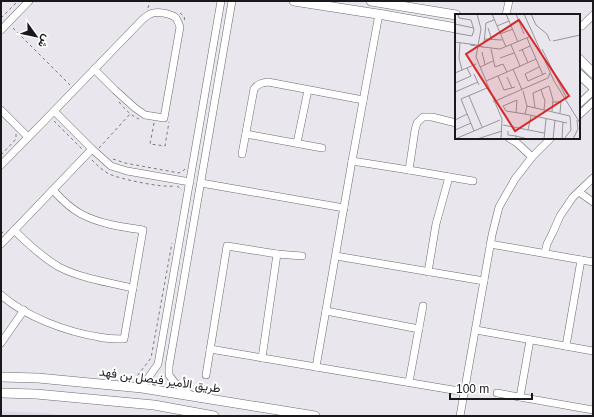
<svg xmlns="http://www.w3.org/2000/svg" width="594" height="417" viewBox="0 0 594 417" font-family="Arial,Vazirmatn,sans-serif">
	<rect width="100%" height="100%" fill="#eae6ee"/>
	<path fill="#e0d8e7" d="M1 411 44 413 69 416H1Z"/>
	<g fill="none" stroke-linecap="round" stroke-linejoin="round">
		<defs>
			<g id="minor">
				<path d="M506 15 509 1"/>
				<path d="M582 26 593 15"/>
				<path d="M1 30 29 1"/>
				<path d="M579 104 593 91"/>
				<path d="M1 110 28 137"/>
				<path d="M54 111 142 20C144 18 147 16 150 14 157 11 170 13 176 18 178 21 179 24 180 27L164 118 145 115 135 108 115 90 94 69"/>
				<path d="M579 115 593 102"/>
				<path d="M246 134 322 148"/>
				<path d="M509 138 517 143 532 157"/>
				<path d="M297 143 308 90"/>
				<path d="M242 154 254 89C258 84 261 83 268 82L363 100"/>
				<path d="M352 161 379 14"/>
				<path d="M1 165 54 111 92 149"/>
				<path d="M409 170 473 181"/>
				<path d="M201 183 344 208"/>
				<path d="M579 192 593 202"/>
				<path d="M14 230C28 244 42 257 59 267 80 278 110 283 133 288"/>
				<path d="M1 244 92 149 111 166 127 171 190 182"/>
				<path d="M490 244 593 262"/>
				<path d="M545 253 547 244 553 232 560 216 573 197 593 178"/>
				<path d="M277 254 302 256"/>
				<path d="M336 256 484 281"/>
				<path d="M428 272 436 224 449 177"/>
				<path d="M1 295C26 317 67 332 99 337 107 339 116 339 124 339L143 230C122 227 100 224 81 214 70 208 61 199 53 190"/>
				<path d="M326 311 419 329"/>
				<path d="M476 330 593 351"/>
				<path d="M1 343 24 310"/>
				<path d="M566 346 581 260"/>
				<path d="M210 349 316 367 352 161 409 170 415 130 417 123 423 117H432L456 123"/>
				<path d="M316 367 465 392"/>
				<path d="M206 375 227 246 277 254 262 358"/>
				<path d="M409 382 423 306"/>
				<path d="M137 387 146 381 158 364 221 1"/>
				<path d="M497 393 593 410"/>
				<path d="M192 396 175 383 169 375V366L232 1"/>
				<path d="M520 397 530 340"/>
				<path d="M460 416 492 235 499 207 515 179 532 157 551 138"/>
			</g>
			<g id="major">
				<path d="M294 1 384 15 456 28"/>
				<path d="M371 1 456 15"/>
				<path d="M579 59 593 73"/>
				<path d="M579 74 593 87"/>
				<path d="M1 377 38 378 142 388 315 416"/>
				<path d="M1 393 36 394 154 405 214 416"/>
			</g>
		</defs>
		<use href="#minor" stroke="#6d6971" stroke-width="8"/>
		<use href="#major" stroke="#6d6971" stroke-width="10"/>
		<g stroke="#7b787d" stroke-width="1" stroke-dasharray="3 3" stroke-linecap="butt">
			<path d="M148 8 150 1"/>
			<path d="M180 13 184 16 185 22"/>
			<path d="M1 18 18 1"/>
			<path d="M13 28 70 85"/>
			<path d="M119 102C125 109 131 116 139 119"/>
			<path d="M54 121 83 150"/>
			<path d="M154 123 150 144 165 146 169 122"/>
			<path d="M99 148 131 113"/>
			<path d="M1 155 16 139V134"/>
			<path d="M113 159 125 163 179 173 183 171 185 169"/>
			<path d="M92 160C97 165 102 170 109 174 120 179 162 188 174 186"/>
			<path d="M177 186 181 189 182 190"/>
			<path d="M1 234 4 231"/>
			<path d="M134 380 151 358 172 243"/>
		</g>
		<use href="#minor" stroke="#fff" stroke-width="7"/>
		<use href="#major" stroke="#fff" stroke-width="9"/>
	</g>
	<g text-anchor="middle" stroke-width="4" stroke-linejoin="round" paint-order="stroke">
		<g font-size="12" fill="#1a181b" stroke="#fff">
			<text transform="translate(160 380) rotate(8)" y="4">طريق الأمير فيصل بن فهد</text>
		</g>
	</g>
	<g transform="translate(455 14)">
		<rect width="125" height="125" fill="#eae6ee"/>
		<path fill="none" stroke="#97949a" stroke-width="1" d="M22 0 26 15 21 43 47 105 46 125M37 0 51 33M51 0 63 28M61 0 69 20M69 0 99 67 125 109M76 0 81 11 92 20 95 27M0 10 19 14M42 12 54 7M33 14 37 26M0 19 17 22 19 16 16 6 4 4 3 0M45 20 58 15M72 24 81 45M30 25 47 26M98 27 125 21M0 28 22 31 28 33 15 31M5 29 4 44 7 56M29 29 31 9 39 6M56 31 65 52M28 33 45 35 76 22M36 35 40 53 48 50 52 58 81 45 88 61M67 35 73 49M87 35 112 85M64 37 75 32M27 38 30 51M45 44 59 39M25 53 38 47M84 53 70 60 73 67 91 59M58 55 67 76M0 59 21 50M19 60 24 71M43 62 49 76 60 73M52 63 57 74M31 67 52 58M0 69 16 62 12 54M86 76 90 87 89 96M68 77 72 92 115 102 116 116 109 125M0 78 23 68M14 82 27 113M38 88 93 64 95 59M98 88H106L105 99M72 92 70 100 112 109M80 94 78 79 94 72 98 86 97 97M61 99 62 86 48 92 51 97 70 100M0 106 12 100M48 111 89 119M0 116 16 109M73 116 76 102M19 117 6 85 32 74M53 117V121L61 122M0 125 45 106M22 125 47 117M61 125V122L73 125M89 125 91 105M98 125 100 106M107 125 108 108M118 125 123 115 122 106"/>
		<path fill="#d62828" fill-opacity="0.15" stroke="#d62828" stroke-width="2" d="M64 6 114 82 60 117 11 40Z"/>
		<rect width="125" height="125" fill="none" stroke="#1a181b" stroke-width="2"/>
	</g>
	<rect width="594" height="417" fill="none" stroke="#1a181b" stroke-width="4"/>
	<g transform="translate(36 36) rotate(123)" stroke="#ffffff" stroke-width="3" paint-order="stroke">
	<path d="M0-3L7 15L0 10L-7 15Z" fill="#1a181b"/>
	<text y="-6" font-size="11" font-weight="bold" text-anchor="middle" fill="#1a181b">ش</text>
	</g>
	<path d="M450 393v6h82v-6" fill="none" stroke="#1a181b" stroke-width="2"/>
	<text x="456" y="393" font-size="12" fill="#1a181b" stroke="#ffffff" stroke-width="3" paint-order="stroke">100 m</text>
</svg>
